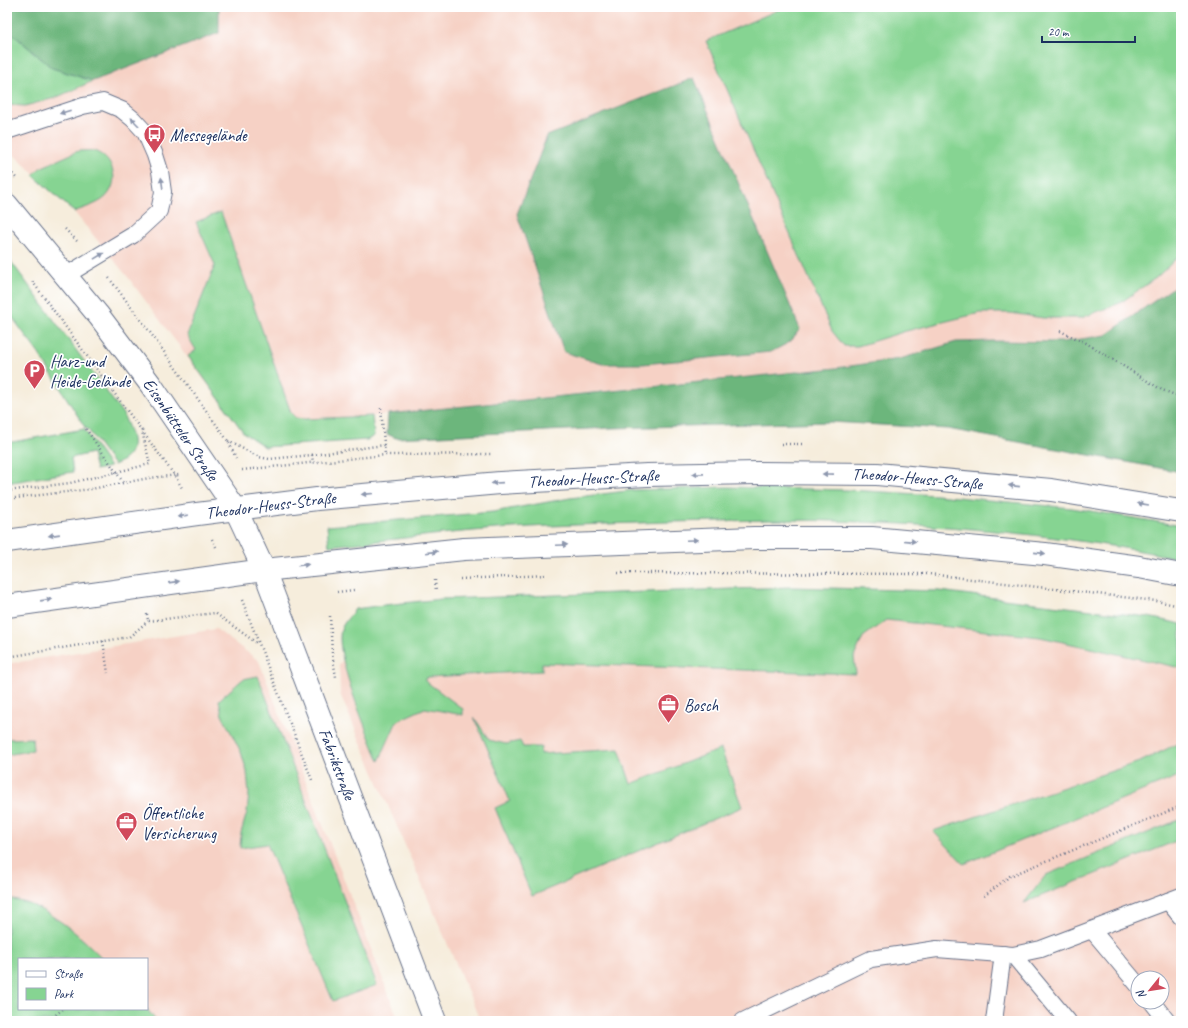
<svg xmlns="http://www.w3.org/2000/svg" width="1188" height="1028" viewBox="0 0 1188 1028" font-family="Caveat,sans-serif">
	<rect width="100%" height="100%" fill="#fff"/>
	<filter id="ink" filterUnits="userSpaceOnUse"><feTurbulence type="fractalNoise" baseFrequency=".025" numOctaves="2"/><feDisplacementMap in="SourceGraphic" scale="8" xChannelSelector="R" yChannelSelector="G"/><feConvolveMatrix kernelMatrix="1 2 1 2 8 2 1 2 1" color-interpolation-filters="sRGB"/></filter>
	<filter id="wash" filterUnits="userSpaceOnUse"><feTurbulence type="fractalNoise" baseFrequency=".012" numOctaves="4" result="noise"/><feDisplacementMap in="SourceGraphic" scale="16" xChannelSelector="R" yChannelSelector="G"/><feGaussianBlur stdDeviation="0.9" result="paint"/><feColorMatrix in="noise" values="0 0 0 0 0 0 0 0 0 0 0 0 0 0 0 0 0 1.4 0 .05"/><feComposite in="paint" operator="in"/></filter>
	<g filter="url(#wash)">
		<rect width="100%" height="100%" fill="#f6eddc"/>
		<g fill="#f6d1c5" fill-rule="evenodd">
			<path d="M219 7H1181V282L1106 335 1062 342 994 341 956 342 900 359 836 368 621 389 373 416 374 436 367 440 265 447 244 433 127 276 74 212 7 148V105L25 106 55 98 93 81 219 33Z"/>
			<path d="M886 620 1040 637 1181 668V1021H480L472 1001 340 694 339 664 362 642 863 637ZM1138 978H1162V1002H1138Z"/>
			<path d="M216 629 259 661 399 1021H7V664ZM19 959H147V1009H19Z"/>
		</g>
		<g fill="#86d492" stroke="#508278">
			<path d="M785 7H1181V254L1157 277 1120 303 1081 318H1043L1010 313H980L906 331 858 346H844L832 331 706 41Z"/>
			<path d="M7 29 52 68 93 81 55 98 25 106 7 105Z"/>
			<path d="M78 151C83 151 89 150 94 151 111 157 120 177 109 193 102 204 85 207 74 212L33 175 40 168Z"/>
			<path d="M221 212 291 413 296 418 304 419 372 416 374 436 367 440 265 447 244 433 188 356 196 350 187 335 215 265 196 222Z"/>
			<path d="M7 256 123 414C132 435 142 454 114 465L87 428 86 429 39 354 7 310Z"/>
			<path d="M84 429 110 467 96 470 92 453 71 458 73 472 7 483V443Z"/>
			<path d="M726 487 848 490 936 495 1072 508 1153 521 1181 526V559C1068 535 951 525 835 521 780 519 724 521 668 522 611 524 553 525 496 529 441 533 385 541 329 546L327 526 493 512 570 498 634 490Z"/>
			<path d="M792 587 939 591 1148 617 1181 624V668L1040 637 886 620 863 637 854 657 856 674 542 663V671L428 677 424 680 463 709V715L425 708 397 721 379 761C369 736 331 649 342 627 345 621 351 615 355 609L384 605 441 599Z"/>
			<path d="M258 676 377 985 333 1001 267 844 240 848 241 833 247 812 249 794 247 772 241 752 222 715 219 700 243 679Z"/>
			<path d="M474 717 489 740 506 744 520 741 523 747H541L540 754 619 749 631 784 721 749 742 807 532 896 495 808 510 801Z"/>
			<path d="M32 738 33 750 7 755V739Z"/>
			<path d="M1181 742V775L964 864 933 831 1142 761Z"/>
			<path d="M1181 819V839L1024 903 1046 875Z"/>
			<path d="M7 898C16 901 26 902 34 906 61 919 83 938 103 959H19V1009H147L156 1021H7Z"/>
		</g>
		<g fill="#6cb67c" stroke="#44726d">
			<path d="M7 7H219V33L93 81 52 68 7 29Z"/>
			<path d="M694 78 800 329 790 342 771 352 643 364H602L564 352 517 214 547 136Z"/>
			<path d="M1181 282V472L948 429 831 422 610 428 396 438 387 434 388 414 836 368 900 359 956 342 994 341 1062 342 1106 335Z"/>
		</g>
	</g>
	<g filter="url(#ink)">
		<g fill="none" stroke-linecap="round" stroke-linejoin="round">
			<defs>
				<g id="lane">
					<path d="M7 131 83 106 103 102 122 110 133 119 145 132 155 155 160 171 163 192 159 211 133 235 65 276"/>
					<path d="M1168 901 1181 917"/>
					<path d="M1092 930 1138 985"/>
					<path d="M1013 955 1068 1021"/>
					<path d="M1152 1002 1167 1021"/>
					<path d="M743 1021 871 959 937 949 1013 955 1041 949 1181 896"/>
					<path d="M994 1021 1003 954"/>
				</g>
				<g id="street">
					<path id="s1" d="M235 508 264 570 435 1021"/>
				</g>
				<g id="secondary">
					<path id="s2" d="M7 205 99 316 151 385 235 508"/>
					<path id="s3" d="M7 541 197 514 317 499 500 483 647 475 758 473 877 474 1051 490 1181 511"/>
					<path d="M7 606 264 570 464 549 754 538H872L1045 554 1139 567 1181 575"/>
				</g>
			</defs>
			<use href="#lane" stroke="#68728a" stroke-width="18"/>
			<use href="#street" stroke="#68728a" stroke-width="24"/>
			<use href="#secondary" stroke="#68728a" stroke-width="24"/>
			<g stroke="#68728a" stroke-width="2.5" stroke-dasharray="1 3" stroke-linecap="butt">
				<path d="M7 168 17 179"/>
				<path d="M65 229 77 241"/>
				<path d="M109 278 144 324 228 441 236 458"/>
				<path d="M1060 331 1086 343 1162 390 1181 397"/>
				<path d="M381 408 385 455"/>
				<path d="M86 429 123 482"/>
				<path d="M142 431 175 476 182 488"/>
				<path d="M228 441 259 457 269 459 312 455 313 463"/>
				<path d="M781 444H802"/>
				<path d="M312 455 384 445"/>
				<path d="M242 470 385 455 492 454"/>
				<path d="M7 491 70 483 150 464 142 431 32 281"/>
				<path d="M7 499 91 489 149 478 179 475"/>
				<path d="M212 539 217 549"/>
				<path d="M618 573 929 574 1156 601 1181 606"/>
				<path d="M460 579 547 575"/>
				<path d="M435 580 436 591"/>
				<path d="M337 592 354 590"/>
				<path d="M242 600 312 780"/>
				<path d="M147 614 148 621 215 613 258 644"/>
				<path d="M330 616 332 653 336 677"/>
				<path d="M103 641 108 673"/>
				<path d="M7 657 129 637 148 621"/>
				<path d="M984 896 1010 876 1181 806"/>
				<path d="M51 1021 53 1017 63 1009"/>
			</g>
			<use href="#lane" stroke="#fff" stroke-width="16"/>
			<use href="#street" stroke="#fff" stroke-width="22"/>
			<use href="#secondary" stroke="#fff" stroke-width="22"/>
		</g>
		<defs><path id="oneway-solid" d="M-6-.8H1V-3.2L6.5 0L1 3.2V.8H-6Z"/></defs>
		<g fill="#8d97ae">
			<use href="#oneway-solid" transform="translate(65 112) rotate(162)"/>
			<use href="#oneway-solid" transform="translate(135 122) rotate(-134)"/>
			<use href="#oneway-solid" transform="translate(162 183) rotate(-98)"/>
			<use href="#oneway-solid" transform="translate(99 256) rotate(-31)"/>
			<use href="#oneway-solid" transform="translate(698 474) rotate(179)"/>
			<use href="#oneway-solid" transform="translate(828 474) rotate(-179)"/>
			<use href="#oneway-solid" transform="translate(497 483) rotate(176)"/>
			<use href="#oneway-solid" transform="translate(1014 486) rotate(-174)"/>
			<use href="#oneway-solid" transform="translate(367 494) rotate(175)"/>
			<use href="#oneway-solid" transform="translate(1143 504) rotate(-171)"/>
			<use href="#oneway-solid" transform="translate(183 516) rotate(171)"/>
			<use href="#oneway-solid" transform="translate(54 535) rotate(172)"/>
			<use href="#oneway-solid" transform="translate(692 540) rotate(-2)"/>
			<use href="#oneway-solid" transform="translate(910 541) rotate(5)"/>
			<use href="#oneway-solid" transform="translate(562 545) rotate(-2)"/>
			<use href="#oneway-solid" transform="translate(432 552) rotate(-6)"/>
			<use href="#oneway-solid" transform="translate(1040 553) rotate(6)"/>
			<use href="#oneway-solid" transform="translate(303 565) rotate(-7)"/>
			<use href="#oneway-solid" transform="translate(174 582) rotate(-8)"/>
			<use href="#oneway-solid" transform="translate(46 600) rotate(-8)"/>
		</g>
	</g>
	<defs>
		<symbol id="bus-pin" viewBox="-11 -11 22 30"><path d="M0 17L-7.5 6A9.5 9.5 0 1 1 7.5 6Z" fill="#d1495b" stroke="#fff"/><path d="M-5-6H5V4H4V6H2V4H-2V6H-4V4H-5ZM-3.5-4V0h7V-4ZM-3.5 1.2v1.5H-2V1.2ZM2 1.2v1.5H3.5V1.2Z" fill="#fff"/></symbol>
		<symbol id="parking-pin" viewBox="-11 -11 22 30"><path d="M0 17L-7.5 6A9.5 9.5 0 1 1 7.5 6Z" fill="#d1495b" stroke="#fff"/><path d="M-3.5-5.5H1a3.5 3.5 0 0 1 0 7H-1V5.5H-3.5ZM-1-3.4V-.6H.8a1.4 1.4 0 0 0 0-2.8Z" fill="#fff"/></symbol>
		<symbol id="office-pin" viewBox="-11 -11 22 30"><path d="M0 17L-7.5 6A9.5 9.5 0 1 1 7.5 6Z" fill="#d1495b" stroke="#fff"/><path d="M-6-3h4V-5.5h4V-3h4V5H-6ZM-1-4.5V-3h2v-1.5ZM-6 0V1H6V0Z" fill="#fff"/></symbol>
	</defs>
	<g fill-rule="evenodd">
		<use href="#bus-pin" x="142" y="122" width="25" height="34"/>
		<use href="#parking-pin" x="22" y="358" width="25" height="34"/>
		<use href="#office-pin" x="656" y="692" width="25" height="34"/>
		<use href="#office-pin" x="114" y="810" width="25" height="34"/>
	</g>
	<g text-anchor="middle" stroke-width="3.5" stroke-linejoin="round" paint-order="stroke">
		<g font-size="17" fill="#1b2f5e" stroke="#fff" text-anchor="start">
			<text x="170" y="141">Messegelände</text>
			<text x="50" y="367">Harz-und<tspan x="50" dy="20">Heide-Gelände</tspan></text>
			<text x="684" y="711">Bosch</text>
			<text x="142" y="819">Öffentliche<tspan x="142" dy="20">Versicherung</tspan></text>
		</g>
		<g font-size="17" fill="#1b2f5e" stroke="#fff">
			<text dy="6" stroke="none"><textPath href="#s2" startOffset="284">Eisenbütteler Straße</textPath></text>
			<text dy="6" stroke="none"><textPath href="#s3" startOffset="590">Theodor-Heuss-Straße</textPath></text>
			<text dy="6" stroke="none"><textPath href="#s3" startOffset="914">Theodor-Heuss-Straße</textPath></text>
			<text dy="6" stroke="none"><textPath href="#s3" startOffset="266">Theodor-Heuss-Straße</textPath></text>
			<text dy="6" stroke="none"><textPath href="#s1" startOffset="276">Fabrikstraße</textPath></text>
		</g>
	</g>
	<rect width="1188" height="1028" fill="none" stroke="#fff" stroke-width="24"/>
	<rect x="18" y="958" width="130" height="52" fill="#ffffff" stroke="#a4acbf"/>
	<rect x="26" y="971" width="20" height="6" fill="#ffffff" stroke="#a4acbf"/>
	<text x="54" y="978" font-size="12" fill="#1b2f5e">Straße</text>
	<rect x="26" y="988" width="20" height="12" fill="#86d492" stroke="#a4acbf"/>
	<text x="54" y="998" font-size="12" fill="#1b2f5e">Park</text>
	<g transform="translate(1150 990) rotate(240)"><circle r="19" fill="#ffffff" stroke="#a4acbf"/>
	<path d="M0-3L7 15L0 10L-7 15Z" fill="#d1495b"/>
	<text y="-6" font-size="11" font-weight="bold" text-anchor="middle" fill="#1b2f5e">N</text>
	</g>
	<path d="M1042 36v6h93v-6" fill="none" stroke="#1b2f5e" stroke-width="2"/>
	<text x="1048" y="36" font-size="12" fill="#1b2f5e" stroke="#ffffff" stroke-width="3" paint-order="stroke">20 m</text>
</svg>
